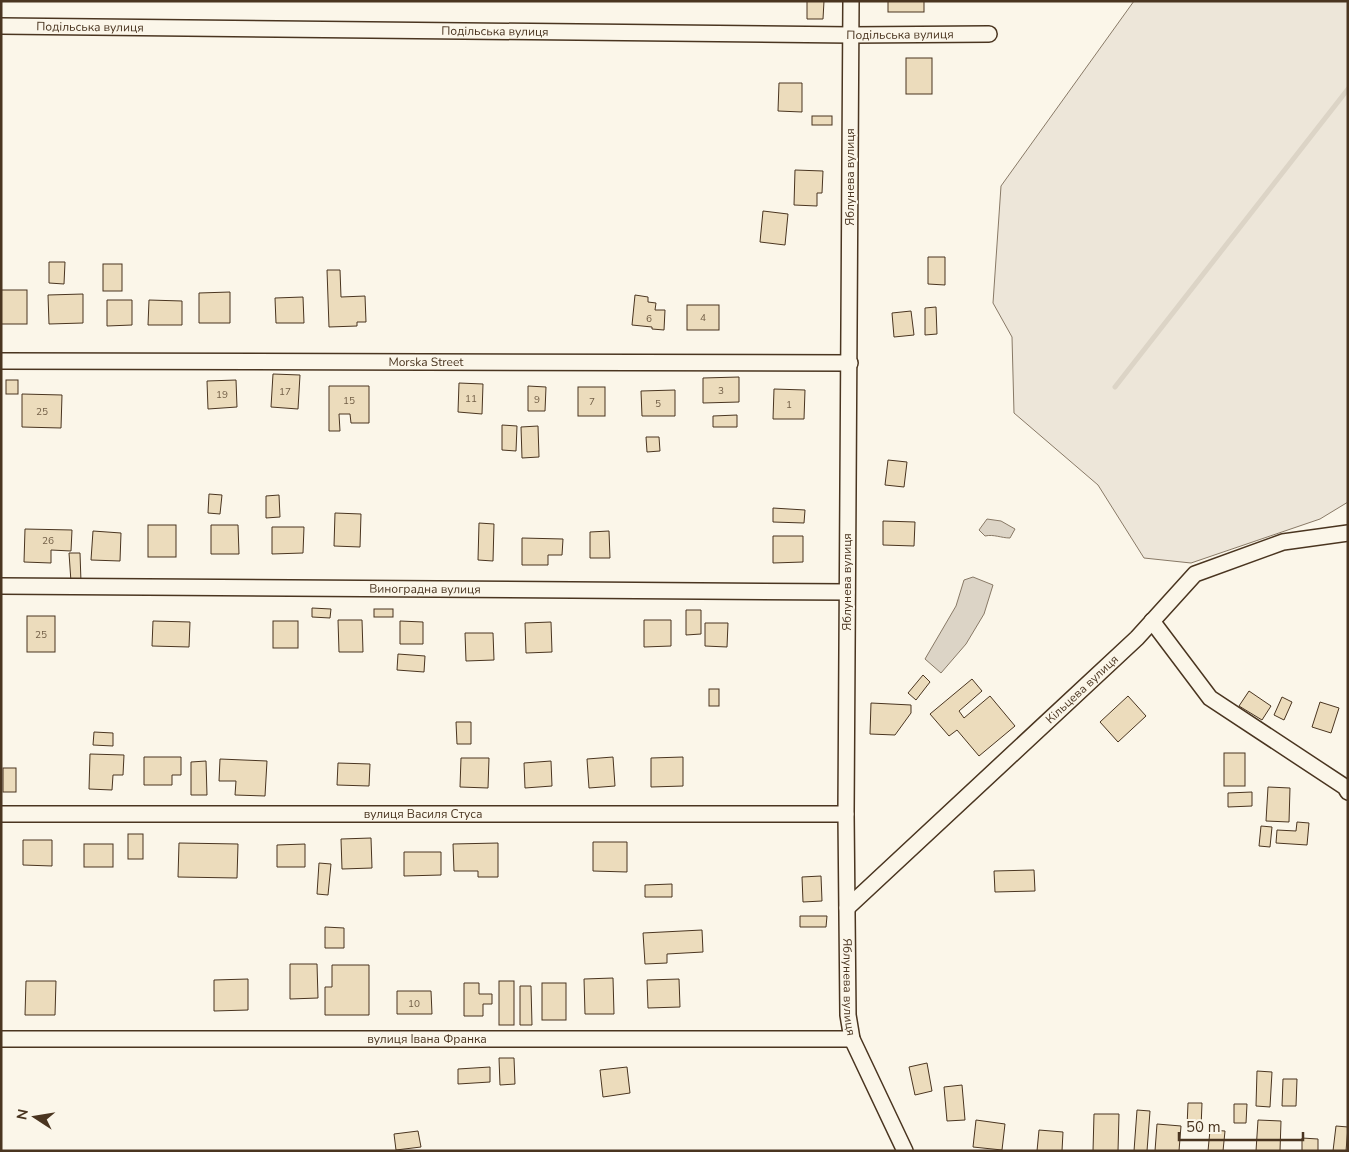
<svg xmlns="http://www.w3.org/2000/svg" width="1349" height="1152" viewBox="0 0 1349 1152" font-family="'Nunito Sans',sans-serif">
	<rect width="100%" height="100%" fill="#fbf6e9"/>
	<path fill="#ede6d9" stroke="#887966" d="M1134 1H1348V502L1320 519 1191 563 1144 558 1098 485 1014 413 1012 337 993 303 1001 186Z"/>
	<g fill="#dcd4c6" stroke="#887966">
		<path d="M987 519 1001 521 1015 529 1010 538C1001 538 994 534 985 536L979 530Z"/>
		<path d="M973 577 993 585 984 614 966 644 941 673 925 659 956 606 964 580Z"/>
	</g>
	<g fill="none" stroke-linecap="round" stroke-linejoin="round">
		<path stroke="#dcd4c6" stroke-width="5" d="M1115 387 1348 89"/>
	</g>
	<g fill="#ecdcbc" stroke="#4a3520">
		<path d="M807 1H824L823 19H807Z"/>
		<rect x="888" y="1" width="36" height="11"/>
		<rect x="906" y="58" width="26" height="36"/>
		<path d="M779 83H802V112L778 111Z"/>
		<rect x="812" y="116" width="20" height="9"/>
		<path d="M795 170 823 171 822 193H817V206L794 205Z"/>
		<path d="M763 211 788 214 785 245 760 242Z"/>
		<path d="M928 257H945V285L928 284Z"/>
		<path d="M49 262H65L64 284 49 283Z"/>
		<rect x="103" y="264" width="19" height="27"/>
		<path d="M327 270H340L341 297 365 296 366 322H357V326L329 327Z"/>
		<rect x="1" y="290" width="26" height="34"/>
		<path d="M230 292V323H199V293Z"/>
		<path d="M83 294V323L49 324 48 295Z"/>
		<path d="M635 295 648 297V302L656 303 655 310H665L664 330 652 329V327L632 325Z"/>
		<path d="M303 297 304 323H276L275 298Z"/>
		<path d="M107 300H132V325L107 326Z"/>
		<path d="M149 300 182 301V325H148Z"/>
		<rect x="687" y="305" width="32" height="25"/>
		<path d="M936 307 937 334 925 335V308Z"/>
		<path d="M911 311 914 335 894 337 892 313Z"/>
		<path d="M273 374 300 375 298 409 271 407Z"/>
		<path d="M739 377V402L703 403V378Z"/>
		<rect x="6" y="380" width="12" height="14"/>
		<path d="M236 380 237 407 208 409 207 381Z"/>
		<path d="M459 383 483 384 482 414 458 412Z"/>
		<path d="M329 386H369V423H351L350 414H339L340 431H329Z"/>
		<path d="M528 386 546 387 545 411H528Z"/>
		<rect x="578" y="387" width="27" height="29"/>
		<path d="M774 389 805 390 804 419H773Z"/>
		<path d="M675 390V416H642L641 391Z"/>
		<path d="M22 394 62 395 61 428 22 427Z"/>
		<path d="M737 415V427H713V416Z"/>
		<path d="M502 425 517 426 516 451 502 450Z"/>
		<path d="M538 426 539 457 522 458 521 427Z"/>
		<path d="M646 437H659L660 451 647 452Z"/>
		<path d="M888 460 907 462 904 487 885 485Z"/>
		<path d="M209 494 222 495 220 514 208 513Z"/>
		<path d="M279 495 280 517 266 518V496Z"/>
		<path d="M773 508 805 510 804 523 773 522Z"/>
		<path d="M335 513 361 514 360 547 334 546Z"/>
		<path d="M883 521 915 522 914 546 883 545Z"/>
		<path d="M479 523 494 524 493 561 478 560Z"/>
		<rect x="148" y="525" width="28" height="32"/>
		<path d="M211 525H238L239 554H211Z"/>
		<path d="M272 527H304L303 553 272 554Z"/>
		<path d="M25 529 72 530 71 551 51 550V563L24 562Z"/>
		<path d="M93 531 121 533 120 561 91 560Z"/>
		<path d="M609 531 610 558H590V532Z"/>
		<path d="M773 536H803V562L773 563Z"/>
		<path d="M522 538 563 539 562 555H548V565H522Z"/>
		<path d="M69 553H80L81 582H71Z"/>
		<path d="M312 608 331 609 330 618 312 617Z"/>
		<rect x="374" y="609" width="19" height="8"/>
		<path d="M686 610H701V634L686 635Z"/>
		<rect x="27" y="616" width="28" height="36"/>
		<path d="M338 620H362L363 652H339Z"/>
		<path d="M644 620H671V646L644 647Z"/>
		<path d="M153 621 190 622 189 647 152 646Z"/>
		<rect x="273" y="621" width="25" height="27"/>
		<path d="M400 621 423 622V644H400Z"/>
		<path d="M551 622 552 652 526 653 525 623Z"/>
		<path d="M705 623H728L727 647 705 646Z"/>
		<path d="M465 633H493L494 660 466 661Z"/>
		<path d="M398 654 425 656 424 672 397 670Z"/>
		<path d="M923 675 930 682 916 700 908 693Z"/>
		<path d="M972 679 982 691 959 711 964 718 990 696 1015 726 979 756 957 730 949 736 930 714Z"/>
		<rect x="709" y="689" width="10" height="17"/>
		<path d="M1249 691 1271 706 1262 720 1239 706Z"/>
		<path d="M1128 696 1146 716 1118 742 1100 722Z"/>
		<path d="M1282 697 1292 702 1284 720 1274 715Z"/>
		<path d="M1320 702 1339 708 1331 733 1312 727Z"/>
		<path d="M871 703 911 705V713L895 735 870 734Z"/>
		<path d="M456 722H471V744H457Z"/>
		<path d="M94 732 113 733V746L93 745Z"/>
		<rect x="1224" y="753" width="21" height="33"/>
		<path d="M90 754 124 755 123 775H113L112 790 89 789Z"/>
		<path d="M144 757H181V775H172V785H144Z"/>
		<path d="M613 757 615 786 589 788 587 759Z"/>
		<path d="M683 757V786L651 787V758Z"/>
		<path d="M461 758H489L488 788 460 787Z"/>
		<path d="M220 759 267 761 265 796 235 795 236 781H219Z"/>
		<path d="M206 761 207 795H191V762Z"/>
		<path d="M551 761 552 786 525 788 524 763Z"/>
		<path d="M338 763 370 764 369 786 337 785Z"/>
		<rect x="3" y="768" width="13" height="24"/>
		<path d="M1268 787 1290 788 1289 822 1266 821Z"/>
		<path d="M1252 792V806L1228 807V793Z"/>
		<path d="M1297 822 1309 823 1307 845 1276 843 1277 830 1296 831Z"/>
		<path d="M1261 826 1272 827 1270 847 1259 846Z"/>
		<rect x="128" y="834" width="15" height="25"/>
		<path d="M371 838 372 868 342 869 341 839Z"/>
		<path d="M23 840H52V866L23 865Z"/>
		<path d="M593 842H627V872L593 871Z"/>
		<path d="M179 843 238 844 237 878 178 877Z"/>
		<path d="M498 843V877H478V871H454L453 844Z"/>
		<rect x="84" y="844" width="29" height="23"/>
		<path d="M305 844V867H277V845Z"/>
		<path d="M404 852H441V875L404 876Z"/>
		<path d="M319 863 331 864 328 895 317 894Z"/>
		<path d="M1034 870 1035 891 995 892 994 871Z"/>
		<path d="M821 876 822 901 803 902 802 877Z"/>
		<path d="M672 884V897H645V885Z"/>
		<path d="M800 916H827L826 927H800Z"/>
		<path d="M325 927 344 928V948H325Z"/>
		<path d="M702 930 703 952 667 954V963L645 964 643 933Z"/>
		<path d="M290 964H317L318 998 290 999Z"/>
		<path d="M332 965H369V1015H325V987H332Z"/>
		<path d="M613 978 614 1014H585L584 979Z"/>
		<path d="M248 979V1010L214 1011V980Z"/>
		<path d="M679 979 680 1007 648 1008 647 980Z"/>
		<path d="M26 981H56L55 1015H25Z"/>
		<rect x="499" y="981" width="15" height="44"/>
		<path d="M464 983H479V994H492V1004H483V1016H464Z"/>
		<rect x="542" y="983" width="24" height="37"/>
		<path d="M520 986H531L532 1025H520Z"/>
		<path d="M397 991H431L432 1014H397Z"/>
		<path d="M499 1058H514L515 1084 500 1085Z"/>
		<path d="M927 1063 932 1091 915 1095 909 1067Z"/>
		<path d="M490 1067V1082L458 1084V1069Z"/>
		<path d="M627 1067 630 1093 603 1097 600 1070Z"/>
		<path d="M1257 1071 1272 1072 1270 1107 1256 1106Z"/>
		<path d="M1283 1079H1297L1296 1106H1282Z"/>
		<path d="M962 1085 965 1120 947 1121 944 1087Z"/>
		<path d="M1188 1103H1202L1201 1128 1187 1127Z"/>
		<path d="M1234 1104H1247L1246 1123H1234Z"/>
		<path d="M1137 1110 1150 1111 1147 1151H1134Z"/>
		<path d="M1094 1114H1119L1118 1151H1093Z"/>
		<path d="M976 1120 1005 1124 1002 1150 973 1147Z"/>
		<path d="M1258 1120 1281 1121 1280 1151H1256Z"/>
		<path d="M1157 1124 1181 1126 1179 1151H1155Z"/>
		<path d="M1336 1126 1348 1127 1346 1151H1333Z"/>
		<path d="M1039 1130 1063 1132 1062 1151H1037Z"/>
		<path d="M1210 1130 1225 1131 1223 1151H1208Z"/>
		<path d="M418 1131 421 1147 396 1150 394 1134Z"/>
		<path d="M1302 1138 1318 1139V1151H1302Z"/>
	</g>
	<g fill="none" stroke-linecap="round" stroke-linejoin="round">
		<defs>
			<g id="minor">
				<path id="s1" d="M851 1 846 814 848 1015 852 1039 905 1151"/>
				<path id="s2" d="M1 26 851 35 989 34"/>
				<path id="s3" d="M1 361 850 363"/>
				<path id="s4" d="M1 586 847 592"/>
				<path d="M1152 621 1210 698 1345 787 1348 792"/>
				<path id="s5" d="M1 814H846"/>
				<path id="s6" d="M847 908 1137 638 1195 574 1283 542 1348 533"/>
				<path id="s7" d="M1 1039H852"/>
			</g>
		</defs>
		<use href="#minor" stroke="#4a3520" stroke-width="18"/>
		<use href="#minor" stroke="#fbf6e9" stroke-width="15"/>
	</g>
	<g text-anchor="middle" stroke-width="4" stroke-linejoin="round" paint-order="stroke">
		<g font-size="10" fill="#725f47">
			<text x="703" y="321">4</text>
			<text x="649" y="322">6</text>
			<text x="721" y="394">3</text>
			<text x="285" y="395">17</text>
			<text x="222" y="398">19</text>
			<text x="471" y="402">11</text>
			<text x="537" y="403">9</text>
			<text x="349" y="404">15</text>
			<text x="592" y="405">7</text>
			<text x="658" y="407">5</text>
			<text x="789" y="408">1</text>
			<text x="42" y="415">25</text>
			<text x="48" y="544">26</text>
			<text x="41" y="638">25</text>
			<text x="414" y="1007">10</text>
		</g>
		<g font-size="12" fill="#4a3520" stroke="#fbf6e9">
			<text dy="4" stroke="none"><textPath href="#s2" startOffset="89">Подільська вулиця</textPath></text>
			<text dy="4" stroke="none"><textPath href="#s2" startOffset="494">Подільська вулиця</textPath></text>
			<text dy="4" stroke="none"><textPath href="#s2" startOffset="899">Подільська вулиця</textPath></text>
			<text transform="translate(850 177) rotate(-90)" y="4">Яблунева вулиця</text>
			<text dy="4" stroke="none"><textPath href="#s3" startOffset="425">Morska Street</textPath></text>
			<text transform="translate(847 582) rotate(-90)" y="4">Яблунева вулиця</text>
			<text dy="4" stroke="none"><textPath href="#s4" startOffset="424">Виноградна вулиця</textPath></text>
			<text dy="4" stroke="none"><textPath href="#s6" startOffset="321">Кільцева вулиця</textPath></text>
			<text dy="4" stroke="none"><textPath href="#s5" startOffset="422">вулиця Василя Стуса</textPath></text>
			<text dy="4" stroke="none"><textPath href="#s1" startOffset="986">Яблунева вулиця</textPath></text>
			<text dy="4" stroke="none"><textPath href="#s7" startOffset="426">вулиця Івана Франка</textPath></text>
		</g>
	</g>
	<rect width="1349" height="1152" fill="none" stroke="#4a3520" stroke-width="5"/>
	<g transform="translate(35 1117) rotate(282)" stroke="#fbf6e9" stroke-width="4" paint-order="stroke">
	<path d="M0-4L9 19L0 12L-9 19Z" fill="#4a3520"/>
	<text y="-8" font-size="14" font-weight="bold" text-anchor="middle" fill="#4a3520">N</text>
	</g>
	<path d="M1179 1132v8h124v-8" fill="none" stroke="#4a3520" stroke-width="2.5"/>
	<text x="1186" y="1132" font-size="15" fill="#4a3520" stroke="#fbf6e9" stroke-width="4" paint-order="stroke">50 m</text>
</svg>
